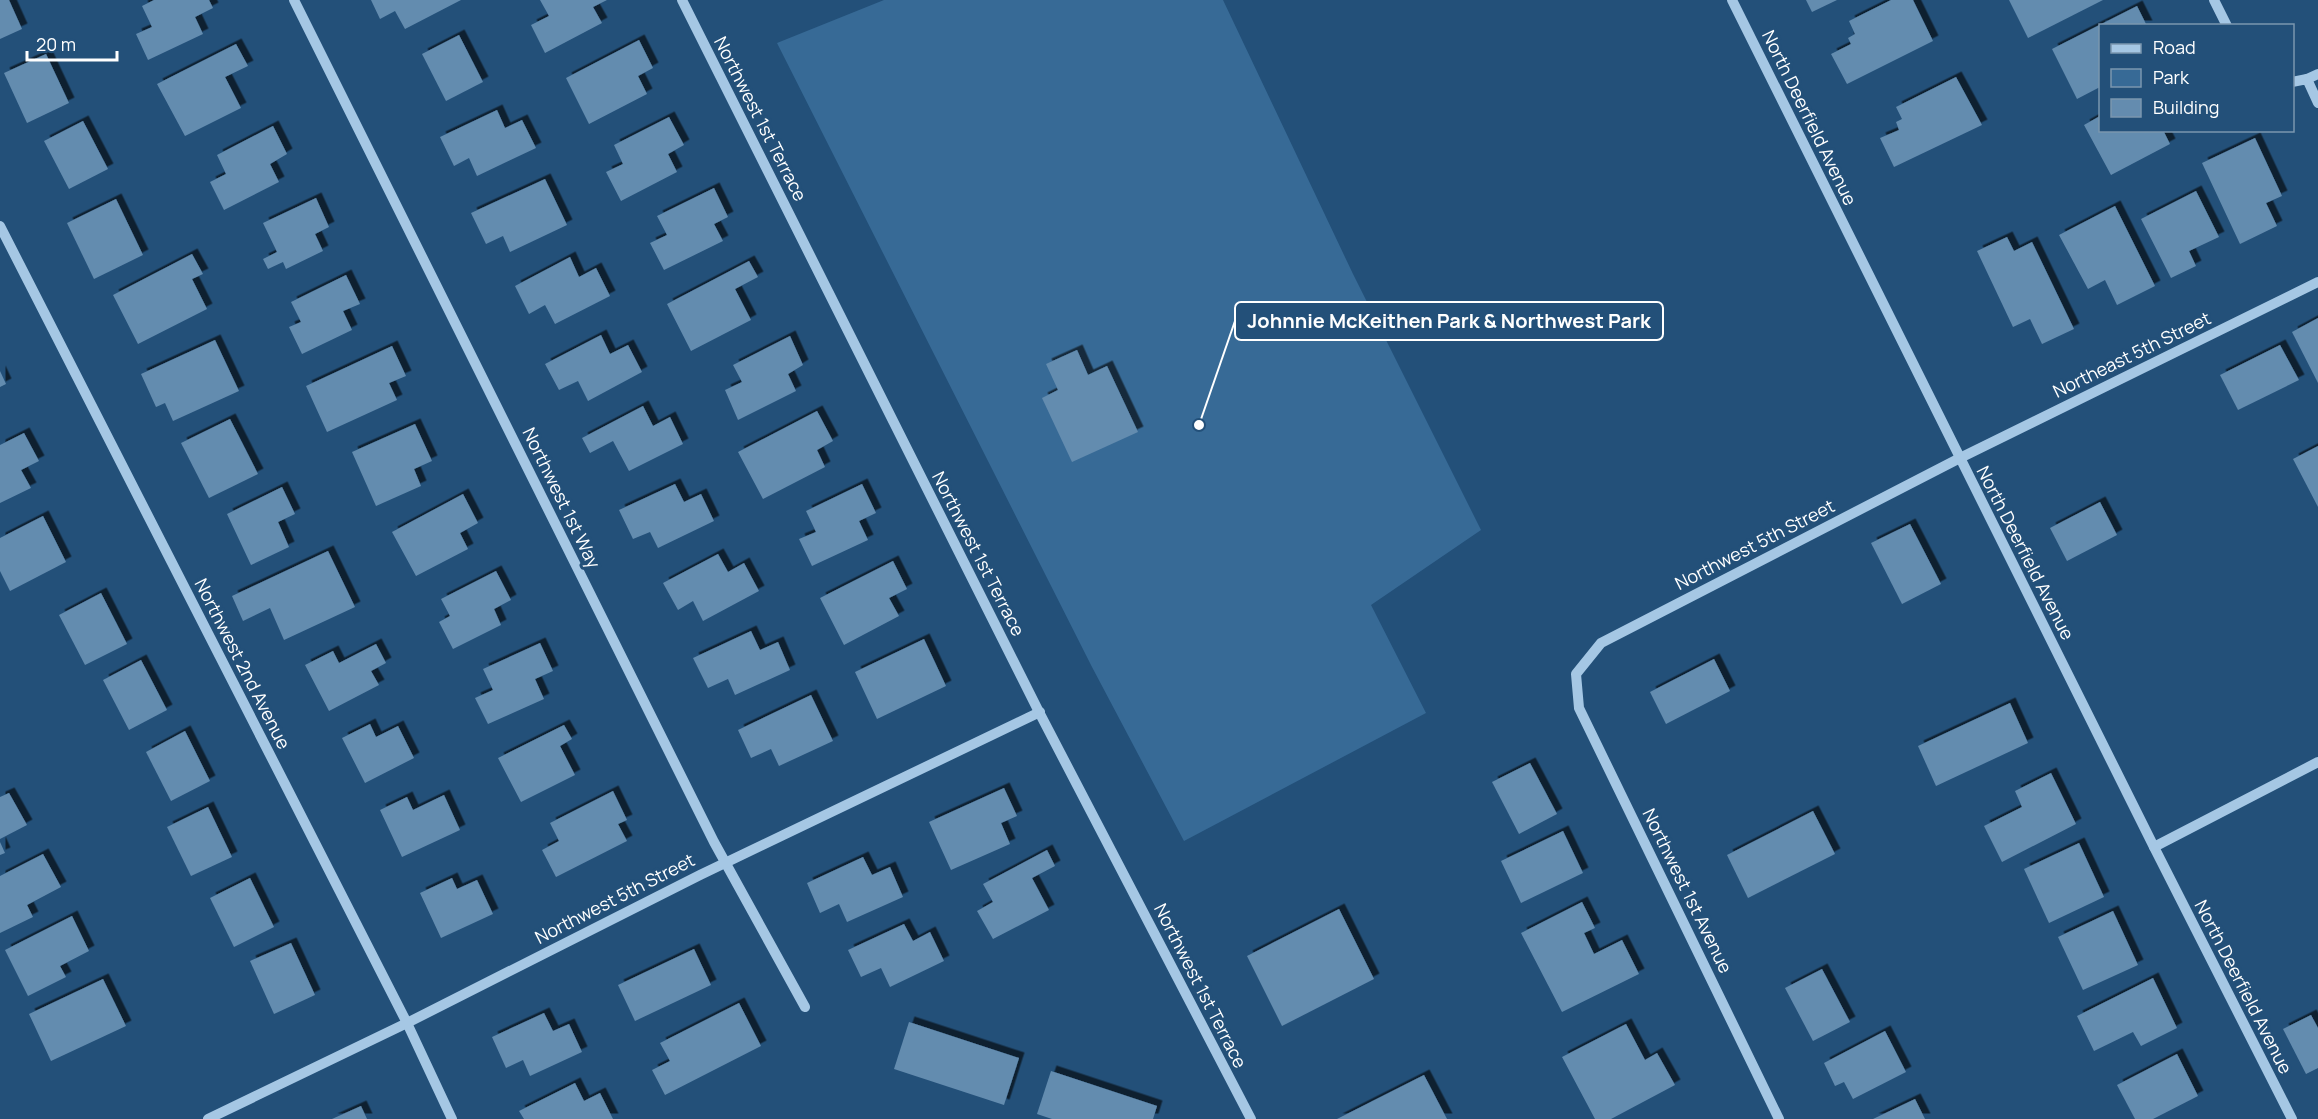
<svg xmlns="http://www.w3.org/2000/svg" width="2318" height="1119" viewBox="0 0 2318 1119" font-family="Manrope,sans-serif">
	<defs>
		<filter id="shadow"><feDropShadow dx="5.5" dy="-5.5" stdDeviation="0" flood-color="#0009"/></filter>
	</defs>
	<rect width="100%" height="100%" fill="#235079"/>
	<path fill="#376a96" d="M884 0H1223L1353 274 1481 530 1371 605 1426 713 1184 841 1092 667 777 43Z"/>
	<g fill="#648caf" filter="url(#shadow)">
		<path d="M0 0H9L22 29 0 39Z"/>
		<path d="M154 0H209L213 8 195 17 203 34 148 60 136 34 152 27 142 6Z"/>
		<path d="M371 0H461L405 29 395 11 380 19Z"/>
		<path d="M540 0H607L593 7 602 23 545 53 531 25 549 16Z"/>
		<path d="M1806 0H1837L1812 12Z"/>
		<path d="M1891 0H1913L1933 41 1847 84 1831 54 1851 44 1848 38 1855 34 1849 21Z"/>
		<path d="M2009 0H2103L2028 38Z"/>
		<path d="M2137 6 2147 26H2100V87L2077 99 2052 49Z"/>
		<path d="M459 35 483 82 446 101 422 54Z"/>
		<path d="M639 40 653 68 638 76 647 94 589 124 566 78Z"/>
		<path d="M236 44 248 66 225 77 241 108 185 136 157 84Z"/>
		<path d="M46 54 69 103 27 123 4 73Z"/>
		<path d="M1956 77 1982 125 1894 167 1880 138 1899 130 1896 122 1902 119 1896 107Z"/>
		<path d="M497 110 505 128 522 120 536 148 477 176 469 158 454 166 440 137Z"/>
		<path d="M2100 116V130H2163L2170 144 2111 175 2084 125Z"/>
		<path d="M669 117 684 145 668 154 677 172 621 201 606 172 623 164 614 145Z"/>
		<path d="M83 121 108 169 69 189 44 141Z"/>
		<path d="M273 126 287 154 270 164 279 182 224 210 210 182 226 174 217 155Z"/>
		<path d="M2255 138 2282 196 2266 203 2277 226 2240 244 2202 163Z"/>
		<path d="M545 179 567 225 510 252 503 236 486 244 471 213Z"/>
		<path d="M714 188 728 217 714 224 723 241 664 270 650 243 667 235 657 216Z"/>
		<path d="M2196 191 2219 237 2189 251 2196 266 2171 278 2141 219Z"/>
		<path d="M316 198 329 227 315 234 323 251 286 269 283 262 268 269 263 259 277 252 263 223Z"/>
		<path d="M116 199 143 255 94 279 67 223Z"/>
		<path d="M2115 206 2155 286 2117 305 2105 280 2088 289 2059 235Z"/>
		<path d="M2007 237 2014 251 2032 242 2074 329 2042 344 2030 319 2013 327 1977 251Z"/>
		<path d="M192 254 203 274 192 279 207 309 138 344 113 295Z"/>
		<path d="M570 257 579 277 596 268 610 296 555 324 545 305 529 314 515 286Z"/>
		<path d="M749 261 758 277 735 289 751 320 691 351 667 304Z"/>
		<path d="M346 275 360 304 343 311 352 330 302 354 289 327 301 322 291 302Z"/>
		<path d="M2318 318V383L2292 332Z"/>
		<path d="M601 335 610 354 628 345 642 372 588 401 578 381 559 390 545 364Z"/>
		<path d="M790 336 803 365 788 374 796 391 738 420 725 390 742 382 733 365Z"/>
		<path d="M215 340 239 391 173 421 165 403 156 407 141 374Z"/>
		<path d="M2280 345 2299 380 2238 410 2220 375Z"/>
		<path d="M392 346 406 376 389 383 397 400 327 432 306 386Z"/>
		<path d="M1077 350 1088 375 1107 366 1138 432 1072 462 1042 398 1058 390 1046 364Z"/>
		<path d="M0 371 6 384 0 387Z"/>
		<path d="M643 406 653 426 670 417 683 444 629 471 613 441 590 453 582 438Z"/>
		<path d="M817 411 833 441 817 450 825 467 763 499 738 452Z"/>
		<path d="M230 419 258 474 209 498 181 443Z"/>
		<path d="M415 424 432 461 414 469 421 486 376 506 352 452Z"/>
		<path d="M24 433 39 461 21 470 31 488 0 503V445Z"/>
		<path d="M2318 446V507L2293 459Z"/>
		<path d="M675 484 684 502 701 494 714 521 658 548 650 532 633 539 619 510Z"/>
		<path d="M862 484 876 513 859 521 868 540 812 566 799 539 816 532 806 511Z"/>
		<path d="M282 487 295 514 278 522 289 547 251 565 227 514Z"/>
		<path d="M463 494 478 523 460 533 468 549 416 576 392 532Z"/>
		<path d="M2100 502 2117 535 2067 561 2050 528Z"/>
		<path d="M43 516 66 562 10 591 0 571V538Z"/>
		<path d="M1910 524 1941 584 1902 604 1871 543Z"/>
		<path d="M328 551 355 607 284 640 270 608 243 621 232 596Z"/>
		<path d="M718 554 728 572 744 563 759 591 703 621 693 601 678 610 663 583Z"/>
		<path d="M893 561 907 589 889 598 899 616 844 645 820 598Z"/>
		<path d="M496 571 511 600 494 609 501 625 453 649 439 622 450 616 441 599Z"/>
		<path d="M101 593 127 644 85 665 59 615Z"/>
		<path d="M751 631 760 650 778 642 790 670 735 695 728 679 708 688 693 658Z"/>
		<path d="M924 639 946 686 877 719 855 672Z"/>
		<path d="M540 643 553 671 535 679 544 699 488 724 475 698 493 690 483 669Z"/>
		<path d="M376 644 386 663 371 671 379 685 329 711 305 665 333 651 339 663Z"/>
		<path d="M1714 659 1730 691 1666 724 1650 692Z"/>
		<path d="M141 660 167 710 129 730 103 680Z"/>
		<path d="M811 695 833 741 779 766 771 749 751 758 738 730Z"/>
		<path d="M2010 703 2028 743 1936 786 1918 746Z"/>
		<path d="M370 724 376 737 398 726 414 758 365 783 342 738Z"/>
		<path d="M564 725 572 739 560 746 575 775 521 802 498 758Z"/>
		<path d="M185 731 210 781 171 801 146 752Z"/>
		<path d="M1530 763 1557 814 1519 834 1492 782Z"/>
		<path d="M2051 773 2076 824 2002 862 1984 826 2022 807 2015 791Z"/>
		<path d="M1004 788 1017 816 1001 823 1010 844 951 870 929 822Z"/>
		<path d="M613 791 627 820 618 824 627 841 556 877 542 850 559 841 550 823Z"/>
		<path d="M9 793 27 825 0 839V797Z"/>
		<path d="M444 795 460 830 402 857 380 810 407 797 413 810Z"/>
		<path d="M208 807 232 857 191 876 167 827Z"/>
		<path d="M1813 811 1835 854 1748 898 1727 855Z"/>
		<path d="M1563 831 1583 873 1521 903 1501 861Z"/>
		<path d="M0 842 5 853 0 855Z"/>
		<path d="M2079 843 2104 897 2049 923 2024 869Z"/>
		<path d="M1047 850 1055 866 1032 878 1049 910 993 939 977 911 993 902 983 884Z"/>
		<path d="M43 854 61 887 27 905 33 917 0 933V876Z"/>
		<path d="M863 857 872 875 890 867 903 897 847 922 839 904 820 913 807 883Z"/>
		<path d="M250 878 274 927 234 947 210 898Z"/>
		<path d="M452 878 457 889 477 880 493 914 441 938 420 893Z"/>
		<path d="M1582 902 1595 928 1584 933 1594 954 1622 940 1639 974 1562 1012 1521 933Z"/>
		<path d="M1339 909 1374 979 1282 1026 1247 956Z"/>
		<path d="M2113 911 2138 965 2083 990 2058 937Z"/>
		<path d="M72 916 89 951 60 966 66 977 28 996 5 950Z"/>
		<path d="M904 924 913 941 930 932 944 961 890 987 881 968 861 977 848 950Z"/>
		<path d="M291 943 315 995 274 1014 250 961Z"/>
		<path d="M694 949 711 985 635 1021 618 985Z"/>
		<path d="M1822 969 1850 1022 1813 1041 1785 988Z"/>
		<path d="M2153 978 2177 1028 2141 1046 2133 1032 2094 1051 2077 1016Z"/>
		<path d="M103 979 126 1026 51 1061 29 1014Z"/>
		<path d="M739 1003 761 1046 665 1095 652 1070 670 1061 660 1043Z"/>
		<path d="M544 1013 553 1031 569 1024 582 1052 530 1076 523 1060 506 1068 492 1037Z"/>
		<path d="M2311 1015 2318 1028V1068L2306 1074 2283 1029Z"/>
		<path d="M909 1022 1019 1058 1004 1105 894 1069Z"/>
		<path d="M1626 1024 1645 1060 1657 1053 1675 1085 1611 1119H1595L1562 1057Z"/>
		<path d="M1885 1031 1906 1072 1853 1099 1844 1082 1835 1086 1824 1063Z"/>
		<path d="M2177 1054 2198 1096 2153 1119H2135L2117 1085Z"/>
		<path d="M1051 1071 1157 1106 1153 1119H1052L1037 1114Z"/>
		<path d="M1424 1075 1447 1119H1337Z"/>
		<path d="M575 1083 584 1101 600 1093 613 1119H524L519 1111Z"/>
		<path d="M1915 1099 1925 1119H1873Z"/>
		<path d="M361 1106 367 1119H332Z"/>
	</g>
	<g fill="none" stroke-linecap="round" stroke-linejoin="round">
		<g stroke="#a5c7e4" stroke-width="10">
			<path d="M294 0 714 842 805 1007"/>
			<path d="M682 0 1038 710 1251 1119"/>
			<path d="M1732 0 2154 847 2292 1119"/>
			<path d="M2214 0 2227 26"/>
			<path d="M2307 79 2318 74"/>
			<path d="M2292 82 2307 79 2318 103"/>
			<path d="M0 226 407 1023 452 1119"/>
			<path d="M2154 847 2318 762"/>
			<path d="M208 1119 407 1023 700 875 1040 712"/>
			<path d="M1779 1119 1579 708 1576 674 1601 643 1960 458 2318 282"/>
		</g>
	</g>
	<g text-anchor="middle" stroke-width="6" stroke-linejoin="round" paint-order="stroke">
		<g font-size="18" fill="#fff" stroke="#235079">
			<text transform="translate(1809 118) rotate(64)" y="6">North Deerfield Avenue</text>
			<text transform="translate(760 119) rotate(63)" y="6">Northwest 1st Terrace</text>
			<text transform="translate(2132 355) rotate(-26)" y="6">Northeast 5th Street</text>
			<text transform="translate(561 498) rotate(64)" y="6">Northwest 1st Way</text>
			<text transform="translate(1755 545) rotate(-27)" y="6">Northwest 5th Street</text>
			<text transform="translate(2025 553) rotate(63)" y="6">North Deerfield Avenue</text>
			<text transform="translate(978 554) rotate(63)" y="6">Northwest 1st Terrace</text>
			<text transform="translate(242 664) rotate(63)" y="6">Northwest 2nd Avenue</text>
			<text transform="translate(1687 891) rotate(64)" y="6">Northwest 1st Avenue</text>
			<text transform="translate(615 899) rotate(-27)" y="6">Northwest 5th Street</text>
			<text transform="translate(1200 986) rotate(63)" y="6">Northwest 1st Terrace</text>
			<text transform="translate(2243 987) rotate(63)" y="6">North Deerfield Avenue</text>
		</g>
	</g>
	<path fill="none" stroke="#fff" stroke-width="2" d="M1199 425L1235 321"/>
	<circle fill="#fff" stroke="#235079" stroke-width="2" cx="1199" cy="425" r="6"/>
	<rect fill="#235079" stroke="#fff" stroke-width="2" x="1235" y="302" width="428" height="38" rx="6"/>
	<g font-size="20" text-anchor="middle" font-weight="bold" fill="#fff">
		<text x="1449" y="328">Johnnie McKeithen Park &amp; Northwest Park</text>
	</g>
	<rect x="2099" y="24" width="195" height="108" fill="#235079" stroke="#7b96af" stroke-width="1.5"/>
	<rect x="2111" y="44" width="30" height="9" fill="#a5c7e4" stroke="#7b96af" stroke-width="1.5"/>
	<text x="2153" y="54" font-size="18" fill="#ffffff">Road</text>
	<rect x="2111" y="69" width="30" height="18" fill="#376a96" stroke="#7b96af" stroke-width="1.5"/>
	<text x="2153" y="84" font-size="18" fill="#ffffff">Park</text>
	<rect x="2111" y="99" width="30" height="18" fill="#648caf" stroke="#7b96af" stroke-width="1.5"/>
	<text x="2153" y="114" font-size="18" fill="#ffffff">Building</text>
	<path d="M27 51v9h90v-9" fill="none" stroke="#ffffff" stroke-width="3"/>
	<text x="36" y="51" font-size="18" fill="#ffffff" stroke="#235079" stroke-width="4.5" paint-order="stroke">20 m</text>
</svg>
